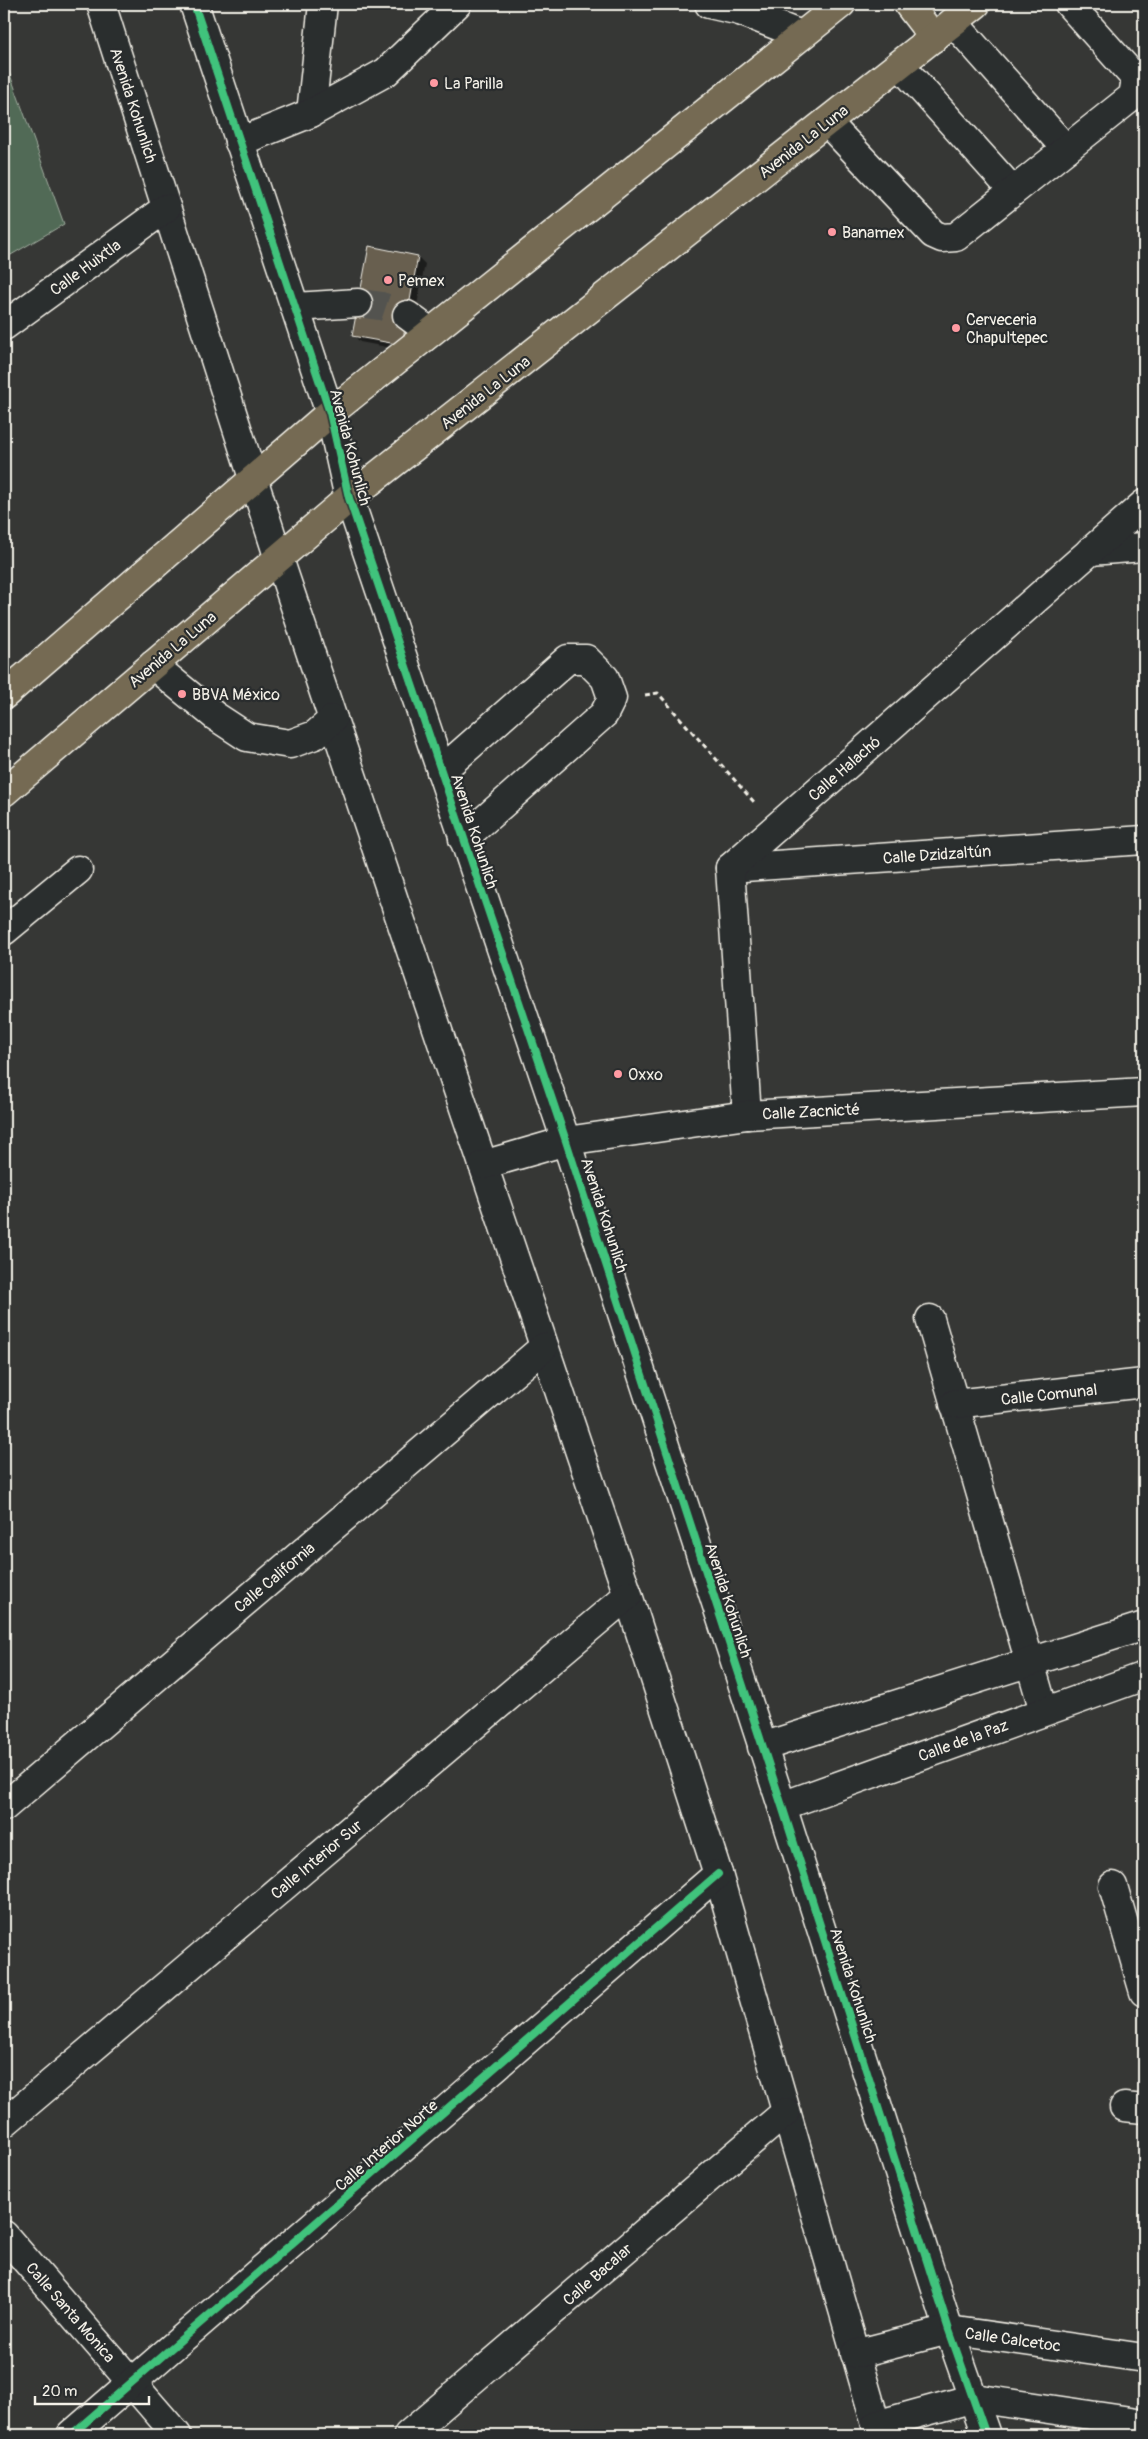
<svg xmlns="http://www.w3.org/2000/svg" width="1148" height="2439" viewBox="0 0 1148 2439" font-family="Pangolin,sans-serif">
	<rect width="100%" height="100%" fill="#363735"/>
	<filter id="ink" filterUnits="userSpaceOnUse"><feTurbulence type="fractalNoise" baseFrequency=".02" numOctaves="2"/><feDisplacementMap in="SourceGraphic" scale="10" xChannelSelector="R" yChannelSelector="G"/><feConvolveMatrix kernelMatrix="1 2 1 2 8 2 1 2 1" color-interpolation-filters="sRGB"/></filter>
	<g filter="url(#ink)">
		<path fill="#516a57" stroke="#a2aea0" d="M4 58 64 224 4 259Z"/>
		<path fill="#0007" d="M418 257 425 264 408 351 360 342 353 335Z"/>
		<path fill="#685f50" stroke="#f4f1e8" d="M369 246 418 256 402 345 352 336Z"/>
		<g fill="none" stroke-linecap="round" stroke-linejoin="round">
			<path stroke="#525350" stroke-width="28" stroke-dasharray="28 14" stroke-linecap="butt" d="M358 303 381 306 407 315"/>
			<defs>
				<g id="minor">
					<path d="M101 4 278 556 628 1595 718 1874 879 2435"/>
					<path d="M194 4 330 413 349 498 566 1141 782 1806 949 2330 986 2435"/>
					<path d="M709 4 740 11 747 4"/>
					<path d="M741 4 740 11 801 35"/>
					<path d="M953 22 1066 149"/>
					<path d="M900 65 1013 191"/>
					<path d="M311 113 323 4"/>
					<path d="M827 122 933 234 942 238 956 237 1133 96 1136 79 1069 4"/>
					<path d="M239 142 311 113 386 72 457 4"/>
					<path d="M295 307 358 303"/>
					<path d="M407 315 430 332"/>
					<path d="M4 326 166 208"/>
					<path d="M1090 551 1144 547"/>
					<path d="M153 665 215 716 247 737 290 744 315 735 333 719"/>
					<path d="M441 771 568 659H586L605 678 612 698 604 714 463 839"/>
					<path d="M730 868 1144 840"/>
					<path d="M4 931 78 870"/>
					<path d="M747 1115 730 868 1144 504"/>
					<path d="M483 1165 566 1141 747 1115 1144 1092"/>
					<path d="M930 1319 1044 1711"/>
					<path d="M954 1404 1144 1383"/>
					<path d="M762 1747 1144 1626"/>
					<path d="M782 1806 1144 1676"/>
					<path d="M4 1807 544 1347"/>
					<path d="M1113 1886 1144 1992"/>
					<path d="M1124 2107 1144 2109"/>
					<path d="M4 2123 628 1595"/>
					<path d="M4 2235 177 2435"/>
					<path d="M855 2354 949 2330 1144 2358"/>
					<path d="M876 2425 974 2398 1144 2423"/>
					<path d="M71 2435 718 1874"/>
					<path d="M408 2435 786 2112"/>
				</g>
				<g id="major">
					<path d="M908 4 934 38"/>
					<path d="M4 695 330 413 841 4"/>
					<path d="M4 792 349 498 976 4"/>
				</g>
			</defs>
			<use href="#minor" stroke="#f4f1e8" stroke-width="31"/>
			<use href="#major" stroke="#f4f1e8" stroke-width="31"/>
			<path stroke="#f4f1e8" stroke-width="3" stroke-dasharray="5 4" stroke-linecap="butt" d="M645 695 658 693 755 803"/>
			<use href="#minor" stroke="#2a2d2e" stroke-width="28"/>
			<use href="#major" stroke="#746b52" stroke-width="28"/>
			<defs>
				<g id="cycleway">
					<path d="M194 4 330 413 349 498 566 1141 782 1806 949 2330 986 2435"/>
					<path d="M71 2435 718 1874"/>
				</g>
			</defs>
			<use href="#cycleway" stroke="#2a2d2e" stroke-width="11"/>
			<use href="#cycleway" stroke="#40c37c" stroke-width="8"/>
		</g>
	</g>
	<g fill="#ff9aa2" stroke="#2a2d2e" stroke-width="2">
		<circle cx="434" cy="83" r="5"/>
		<circle cx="832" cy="232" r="5"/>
		<circle cx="388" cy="280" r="5"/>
		<circle cx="956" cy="328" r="5"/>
		<circle cx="182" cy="694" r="5"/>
		<circle cx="618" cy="1074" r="5"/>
	</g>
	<g text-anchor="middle" stroke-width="4.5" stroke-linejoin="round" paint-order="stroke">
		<g font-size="16" fill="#f4f1e8" stroke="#2a2d2e" text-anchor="start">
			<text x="444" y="89">La Parilla</text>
			<text x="842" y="238">Banamex</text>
			<text x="398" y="286">Pemex</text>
			<text x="966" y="325">Cerveceria<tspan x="966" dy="18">Chapultepec</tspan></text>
			<text x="192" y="700">BBVA México</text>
			<text x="628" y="1080">Oxxo</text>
		</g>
		<g font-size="16" fill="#f4f1e8" stroke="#2a2d2e">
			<text transform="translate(134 105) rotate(72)" y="6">Avenida Kohunlich</text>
			<text transform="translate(803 141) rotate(-38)" y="6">Avenida La Luna</text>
			<text transform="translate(85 267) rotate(-36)" y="6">Calle Huixtla</text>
			<text transform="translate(485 392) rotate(-38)" y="6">Avenida La Luna</text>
			<text transform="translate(351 447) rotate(75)" y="6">Avenida Kohunlich</text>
			<text transform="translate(172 649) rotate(-40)" y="6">Avenida La Luna</text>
			<text transform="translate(844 768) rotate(-41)" y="6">Calle Halachó</text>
			<text transform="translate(475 831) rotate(72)" y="6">Avenida Kohunlich</text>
			<text transform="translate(937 854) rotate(-4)" y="6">Calle Dzidzaltún</text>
			<text transform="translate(811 1111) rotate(-3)" y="6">Calle Zacnicté</text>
			<text transform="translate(605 1215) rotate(72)" y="6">Avenida Kohunlich</text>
			<text transform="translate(1049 1394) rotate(-6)" y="6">Calle Comunal</text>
			<text transform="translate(274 1577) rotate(-40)" y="6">Calle California</text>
			<text transform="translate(729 1600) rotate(72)" y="6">Avenida Kohunlich</text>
			<text transform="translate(963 1740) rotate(-20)" y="6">Calle de la Paz</text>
			<text transform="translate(316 1859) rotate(-40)" y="6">Calle Interior Sur</text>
			<text transform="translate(854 1985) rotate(72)" y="6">Avenida Kohunlich</text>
			<text transform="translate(386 2145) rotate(-41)" y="6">Calle Interior Norte</text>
			<text transform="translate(597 2274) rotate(-41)" y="6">Calle Bacalar</text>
			<text transform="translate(71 2312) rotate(49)" y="6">Calle Santa Monica</text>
			<text transform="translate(1013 2339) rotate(8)" y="6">Calle Calcetoc</text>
		</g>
	</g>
	<rect width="1148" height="2439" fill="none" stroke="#2a2d2e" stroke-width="20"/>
	<rect x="10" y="10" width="1128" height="2419" fill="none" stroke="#f4f1e8" stroke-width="2" filter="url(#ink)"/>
	<path d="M35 2396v8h114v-8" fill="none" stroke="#f4f1e8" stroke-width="2.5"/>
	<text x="42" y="2396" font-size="15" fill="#f4f1e8" stroke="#2a2d2e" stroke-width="4" paint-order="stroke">20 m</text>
</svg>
